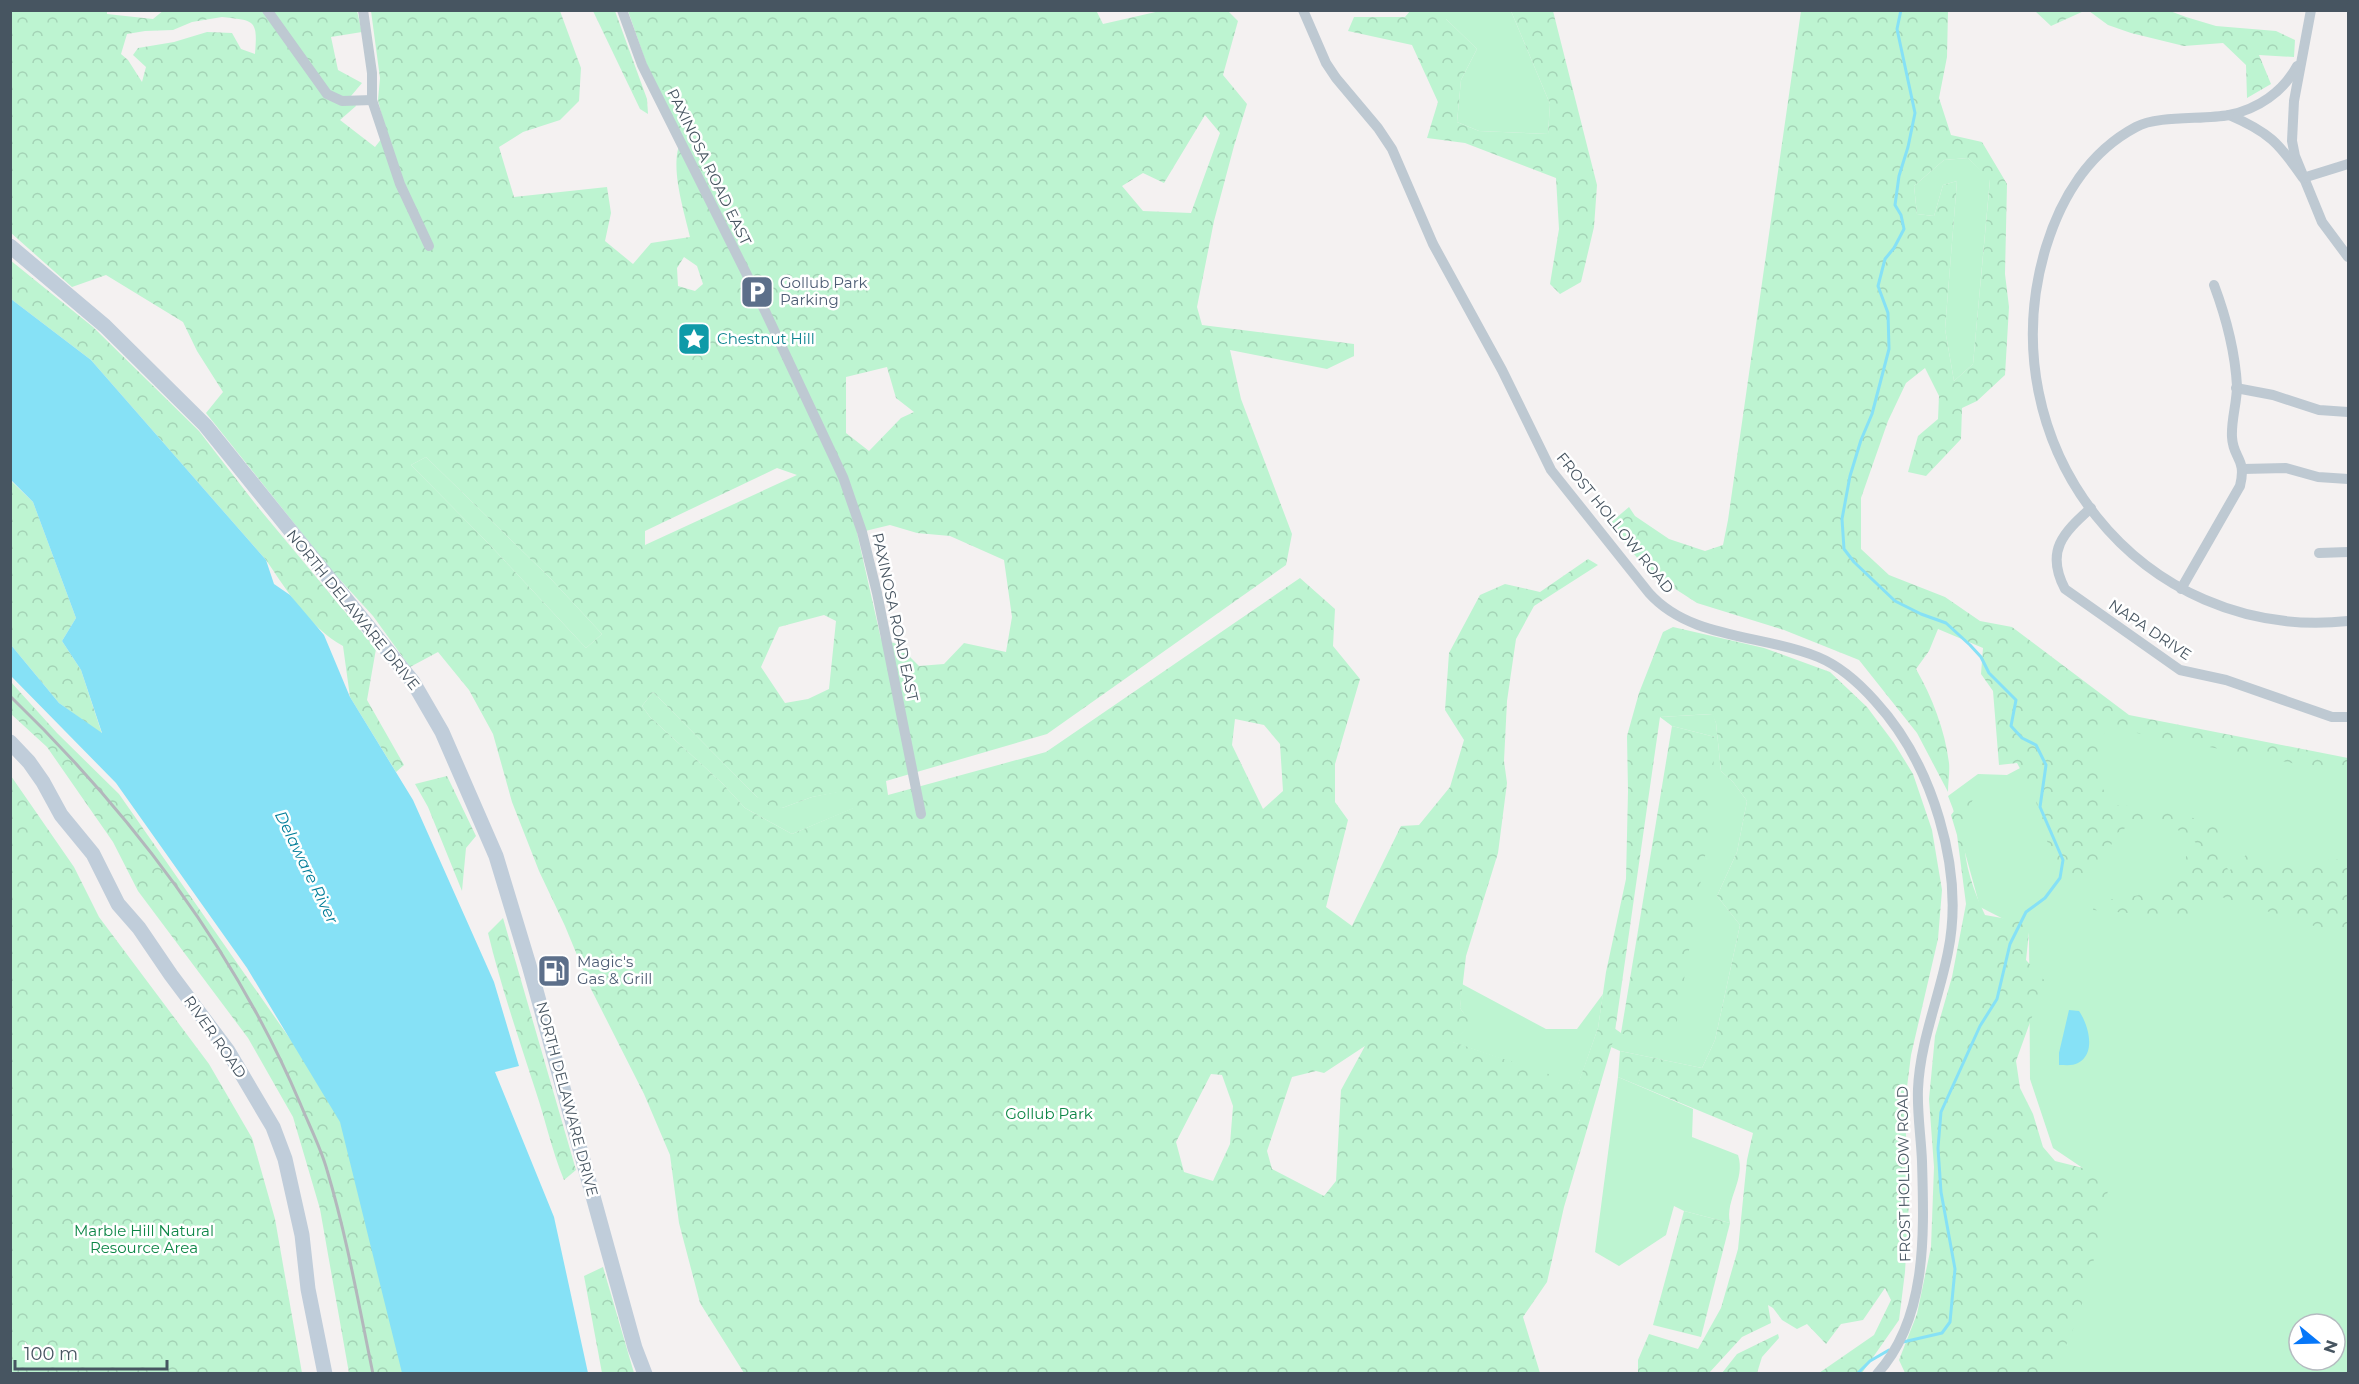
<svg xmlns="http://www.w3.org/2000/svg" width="2359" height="1384" viewBox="0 0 2359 1384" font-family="Montserrat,sans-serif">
	<defs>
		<pattern id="forest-crowns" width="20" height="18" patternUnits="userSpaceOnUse" patternTransform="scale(1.5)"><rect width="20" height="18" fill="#bdf4d1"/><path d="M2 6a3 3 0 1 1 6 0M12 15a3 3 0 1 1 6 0" fill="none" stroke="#a4d3b6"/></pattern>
	</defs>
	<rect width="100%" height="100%" fill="#f4f1f1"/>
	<g fill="#bdf4d1" fill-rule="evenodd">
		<path d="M1446 11H1511L1550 104 1548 134 1479 131 1457 122 1461 80 1477 49 1446 19Z"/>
		<path d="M1968 158 1990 179 1973 364 1954 381 1945 329 1957 181 1943 185 1934 216 1917 214 1914 186 1944 160Z"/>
		<path d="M426 457 550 578 602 634 586 648 490 545 411 465Z"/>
		<path d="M653 692 757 797 782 808 812 797 886 782 854 808 792 834 745 808 722 783 650 717 642 706Z"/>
		<path d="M1713 714 1716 723 1721 771 1733 782 1747 801 1737 852 1717 896 1740 925 1715 1040 1702 1068 1620 1051 1611 1047 1614 1028 1621 1033 1715 737 1672 726 1660 717Z"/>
		<path d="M2114 718 2348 767V1373H2039L2093 1175 2053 1148 2030 1079 2029 932 1980 907 1953 809 1948 796 1978 774 2007 775ZM2299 1324H2335V1360H2299Z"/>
		<path d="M1462 984 1546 1029H1577L1603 994 1598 1028 1578 1085 1452 1042 1471 1024 1460 1008Z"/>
		<path d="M1618 1077 1693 1109 1692 1137 1738 1155C1746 1180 1725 1199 1730 1223L1684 1211 1674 1206 1666 1235 1619 1266 1595 1252Z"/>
	</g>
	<g fill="url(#forest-crowns)" fill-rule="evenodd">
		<path d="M164 10 357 11 362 32 331 37 338 70 362 83 351 96 356 106 340 120 375 147 386 133 378 100 380 78 371 11H560L581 68 579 101 560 120 523 132 499 147 514 197 607 187 611 213 605 241 633 264 651 243 690 237C684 210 668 163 682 139L651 77 628 11 1096 10 1103 24 1160 11H1228L1238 21 1223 75 1247 104 1234 146 1214 221 1197 307 1202 325 1354 344V356L1327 369 1230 350 1241 399 1292 534 1286 565 1047 734 886 781 888 795 1046 752 1300 578 1335 609 1333 646 1360 679 1335 764V802L1348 820 1326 907 1352 926 1401 826 1419 825 1450 787 1464 740 1445 710 1449 653 1480 595 1505 584 1540 592 1588 559 1598 565 1534 606 1516 639 1507 701 1504 761 1507 783 1498 853 1466 956 1460 1008 1472 1024 1453 1042 1578 1084 1598 1028 1606 972 1626 879 1628 791 1627 736 1639 693 1663 632 1673 627 1764 648 1830 672 1867 707 1894 743 1913 774 1932 830 1942 890 1938 939 1911 1055 1904 1111 1910 1184 1905 1272 1899 1320 1862 1373H1819L1874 1335 1891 1300 1885 1288 1863 1320 1841 1324 1826 1344 1807 1324 1797 1329 1782 1320 1773 1308 1768 1305 1771 1323 1742 1337 1709 1373H1638V1360L1649 1334 1698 1349 1721 1308 1738 1249 1747 1160 1753 1133 1618 1077 1620 1051 1702 1068 1715 1040 1740 925 1717 896 1737 852 1747 801 1733 782 1721 771 1716 723 1712 714 1660 717 1614 1038 1564 1207 1547 1282 1523 1317 1540 1373H744L700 1303 679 1223 670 1155 644 1094 591 989 565 926 539 871 512 802 493 734 469 690 438 652 410 667 373 616 333 572 206 413 223 392 197 351 183 322 106 275 72 287 11 233 10 11H107V14L153 19ZM222 17C254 21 258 18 255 54L241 49 232 33 207 32 174 42 138 48 133 55 146 67 142 82 128 60 121 54 127 34 145 31 173 30 192 22ZM1205 115 1220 133 1191 213 1143 211 1122 186 1143 173 1164 183ZM684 257 697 266 703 284 695 291 678 286 677 268ZM887 367 896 398 914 412 901 418 869 451 846 433V377ZM426 457 550 578 602 634 586 648 490 545 411 465ZM777 468 797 475 645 545V531ZM890 525 917 533 950 536 1004 560 1012 617 1006 652 964 643 944 664 919 666 897 644 881 639 857 533ZM824 615 836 621 829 689 808 699 785 703 761 667 779 627ZM653 692 757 797 771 807 782 808 812 797 851 790 853 808 792 834 745 808 722 783 650 717 642 706ZM1235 719 1264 725 1280 744 1283 791 1263 809 1232 745ZM1365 1046 1341 1090 1336 1181 1324 1196 1272 1169 1267 1151 1292 1077 1316 1071 1324 1073ZM1211 1074 1222 1075 1233 1106 1230 1144 1213 1181 1184 1172 1176 1142Z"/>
		<path d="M593 11H615L647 99 648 114 640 109Z"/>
		<path d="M1410 11H1446V19L1477 49 1461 80 1457 122 1479 131 1548 134 1550 104 1511 11H1553L1597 185 1594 227 1581 282 1560 294 1550 284 1559 229 1556 178 1465 143 1427 138 1438 102 1412 45 1348 31 1354 17H1405Z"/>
		<path d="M1801 11H1948L1947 57 1939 98 1951 135 1982 142 2007 184 2005 274 2009 307 2005 375 1977 401 1962 408 1961 439 1926 476 1908 472 1918 436 1938 419 1939 396 1925 368 1906 383 1888 421 1861 498V549L1889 575 1945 597 1980 621 2012 627 2129 715 2348 758V774L2111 728 2097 739 2104 754 2098 781 2113 805 2145 807 2190 817 2224 828 2218 853 2229 871 2247 854 2283 868 2307 861 2348 859V928L2324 929 2215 895 2187 918 2093 910 2095 902 2165 891 2185 872 2186 856 2207 853 2184 832 2139 819 2116 834 2104 861 2073 893 2046 839 2034 794 2017 763 1999 765 1993 691 1981 674 1983 648 1938 629 1929 651 1916 669C1932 697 1945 730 1949 763 1950 772 1948 783 1948 792L1917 733 1859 660 1784 630 1697 603 1649 572 1609 524 1629 507 1635 516 1669 539 1705 551 1723 545 1728 520ZM1968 158 1990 180 1973 364 1954 381 1945 329 1957 181 1943 185 1934 216 1917 214 1914 186 1944 160Z"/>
		<path d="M2035 11H2084L2051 26Z"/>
		<path d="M2089 11H2170L2186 17 2216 26 2276 31 2295 40 2294 57 2259 55 2271 84 2247 98 2246 65 2223 43 2184 46 2131 33 2108 25Z"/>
		<path d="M10 260 93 327 199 431 257 506 376 649 367 700 404 765 396 772 350 697 343 646C309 627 288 592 266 560L91 360 11 299Z"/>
		<path d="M10 480 33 502 76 618 62 641 81 670 102 734 59 703 11 645Z"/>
		<path d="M10 681 57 733 119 794 325 1089 366 1176 420 1373H349L320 1209 293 1117 248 1038 138 891 113 842 47 747 11 714Z"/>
		<path d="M1672 726 1715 737 1710 827 1675 1033 1668 1042 1631 1037 1621 1033Z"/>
		<path d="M11 776 74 867 99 917 209 1064 252 1138 275 1219 302 1373H11Z"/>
		<path d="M447 776 476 836 466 848 462 891 428 807 415 784Z"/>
		<path d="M1977 792C1973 799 1969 806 1967 814 1958 847 1971 886 1985 915L2030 923 2026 960 2045 981 2016 1061 2020 1088 2033 1114 2043 1147 2055 1161 2111 1175C2097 1243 2088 1314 2051 1373H1905L1899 1360 1917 1314 1931 1247 1934 1167 1929 1099 1935 1036 1952 977 1966 904 1957 835 1951 815 1962 801Z"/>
		<path d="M503 918 576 1170 564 1180C552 1151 546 1122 536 1092 519 1039 501 987 488 933Z"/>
		<path d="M1684 1211 1730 1223 1701 1337 1653 1325Z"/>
		<path d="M603 1267 634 1373H602L584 1276Z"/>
		<path d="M1778 1334 1779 1338 1762 1357 1757 1373H1722L1737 1354Z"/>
	</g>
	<g fill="#86e1f6">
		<path d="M11 299 91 360 266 560 274 584 290 595 324 635 350 697 413 800 494 982 519 1066 495 1072 554 1217 588 1373H402L340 1122 247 968 116 783 11 676V645L59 703 102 733 81 670 62 641 76 618 33 502 11 480Z"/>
		<path d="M2069 1010 2079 1011C2088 1024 2097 1053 2078 1063 2073 1066 2066 1065 2059 1065V1053Z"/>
	</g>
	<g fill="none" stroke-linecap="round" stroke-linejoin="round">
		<g stroke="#86e1f6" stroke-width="3">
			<path d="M1901 10 1897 29 1915 113 1908 147 1899 176 1895 205 1901 215 1904 229 1894 248 1885 259 1878 286 1888 313 1889 349 1872 414 1861 440 1850 476 1842 519 1844 549 1854 562 1895 601 1921 614 1946 623 1970 645 1981 657 1989 673 2016 700 2011 726 2022 738 2036 745 2046 765 2040 807 2063 860 2060 878 2045 898 2026 912 2010 944 1997 999 1980 1026 1941 1112 1938 1148 1941 1192 1955 1269 1950 1322 1942 1333 1903 1342"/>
			<path d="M1857 1374 1870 1361 1889 1350"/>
		</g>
		<g stroke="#bec9d2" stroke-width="10">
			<path d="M267 10 327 94 342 101 372 100"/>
			<path d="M363 10 372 73V100L400 184 429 246"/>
			<path d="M622 10 642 65 766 313 843 477 862 532 877 593 921 814"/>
			<path d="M1303 10 1326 63 1336 78 1378 128 1392 149 1433 244 1502 370 1551 470 1649 593C1691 640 1763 634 1818 657 1840 666 1859 683 1875 701 1932 763 1965 869 1948 952 1939 998 1920 1042 1918 1089 1917 1113 1921 1137 1922 1161 1924 1232 1928 1318 1877 1374"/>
			<path d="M2311 10 2294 101 2292 141 2295 156 2322 222 2348 257"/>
			<path d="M2297 66C2283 92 2258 109 2229 115 2269 132 2279 143 2303 178L2348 164"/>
			<path d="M2229 115C2203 120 2158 115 2136 127 2089 152 2061 198 2046 247 1986 445 2140 643 2348 621"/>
			<path d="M2236 388 2273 395 2319 410 2348 412"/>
			<path d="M2243 469 2286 468 2318 477 2348 479"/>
			<path d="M2091 508C2063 533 2045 551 2065 589L2180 670 2226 680 2332 717H2348"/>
			<path d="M2319 553 2348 552"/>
			<path d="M2181 589 2240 486C2247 458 2233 459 2232 437 2231 420 2237 403 2237 386 2235 351 2226 317 2214 285"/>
		</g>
		<g stroke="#c0cdda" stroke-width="15">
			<path d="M10 246 105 326 205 425 413 682 442 732 496 856 529 965 635 1348 645 1374"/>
			<path d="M10 742 29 762 43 782 61 815 93 854 118 904 139 928 171 975 228 1051 273 1127 285 1159 302 1235 308 1289 325 1374"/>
		</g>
		<path stroke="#b3b7bc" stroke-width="3" d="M10 696C130 812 235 950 300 1103 309 1125 321 1148 327 1170 347 1237 359 1306 373 1374"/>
	</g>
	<defs>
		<symbol id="parking-square" viewBox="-11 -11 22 22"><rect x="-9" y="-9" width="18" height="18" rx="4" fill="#5c6f8a" stroke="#fff"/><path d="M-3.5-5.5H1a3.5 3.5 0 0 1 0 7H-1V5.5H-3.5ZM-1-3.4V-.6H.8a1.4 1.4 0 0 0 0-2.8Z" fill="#fff"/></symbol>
		<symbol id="sight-square" viewBox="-11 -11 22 22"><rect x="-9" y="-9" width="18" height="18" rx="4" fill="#0f9aa8" stroke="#fff"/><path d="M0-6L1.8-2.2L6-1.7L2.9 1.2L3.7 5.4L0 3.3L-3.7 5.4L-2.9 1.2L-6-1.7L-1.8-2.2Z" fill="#fff"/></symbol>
		<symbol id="fuel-square" viewBox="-11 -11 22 22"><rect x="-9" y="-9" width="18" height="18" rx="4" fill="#5c6f8a" stroke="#fff"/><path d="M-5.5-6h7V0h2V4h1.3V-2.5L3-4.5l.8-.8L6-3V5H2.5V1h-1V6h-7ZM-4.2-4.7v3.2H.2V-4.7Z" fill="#fff"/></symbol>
	</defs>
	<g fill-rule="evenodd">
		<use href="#parking-square" x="738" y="273" width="38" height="38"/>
		<use href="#sight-square" x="675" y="320" width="38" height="38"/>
		<use href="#fuel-square" x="535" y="952" width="38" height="38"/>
	</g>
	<g text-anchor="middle" stroke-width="5" stroke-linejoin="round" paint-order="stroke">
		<g font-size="15" fill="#475561" stroke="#fff">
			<text transform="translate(709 167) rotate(64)" y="5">PAXINOSA ROAD EAST</text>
			<text transform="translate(1615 523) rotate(51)" y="5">FROST HOLLOW ROAD</text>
			<text transform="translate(353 610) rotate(51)" y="5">NORTH DELAWARE DRIVE</text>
			<text transform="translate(895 617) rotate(78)" y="5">PAXINOSA ROAD EAST</text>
			<text transform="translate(2150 630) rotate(34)" y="5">NAPA DRIVE</text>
			<text transform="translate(215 1037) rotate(55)" y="5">RIVER ROAD</text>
			<text transform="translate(567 1099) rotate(75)" y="5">NORTH DELAWARE DRIVE</text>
			<text transform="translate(1904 1174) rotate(-91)" y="5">FROST HOLLOW ROAD</text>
		</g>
		<g font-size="15" fill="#4e5e75" stroke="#fff" text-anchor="start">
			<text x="780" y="288">Gollub Park<tspan x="780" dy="17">Parking</tspan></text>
			<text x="577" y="967">Magic's<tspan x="577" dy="17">Gas &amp; Grill</tspan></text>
		</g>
		<g font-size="15" fill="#0d838f" stroke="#fff" text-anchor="start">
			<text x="717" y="344">Chestnut Hill</text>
		</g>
		<g font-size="15" fill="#0e8747" stroke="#fff">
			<text x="1049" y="1119">Gollub Park</text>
			<text x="144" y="1236">Marble Hill Natural<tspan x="144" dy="17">Resource Area</tspan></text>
		</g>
		<g font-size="16" font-style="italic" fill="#037e99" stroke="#fff">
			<text transform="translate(307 867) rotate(64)" y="6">Delaware River</text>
		</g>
	</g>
	<rect width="2359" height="1384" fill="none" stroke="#475561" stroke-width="24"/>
	<g transform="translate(2317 1342) rotate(109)"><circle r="28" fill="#ffffff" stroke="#b5bbc0" stroke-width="1.5"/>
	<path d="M0-4.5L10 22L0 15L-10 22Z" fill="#0677f9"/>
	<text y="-9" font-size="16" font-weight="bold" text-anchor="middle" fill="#475561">N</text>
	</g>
	<path d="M15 1360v9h152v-9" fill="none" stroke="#475561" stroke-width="3"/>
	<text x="24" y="1360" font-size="18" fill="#475561" stroke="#ffffff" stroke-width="4.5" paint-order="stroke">100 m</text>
</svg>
